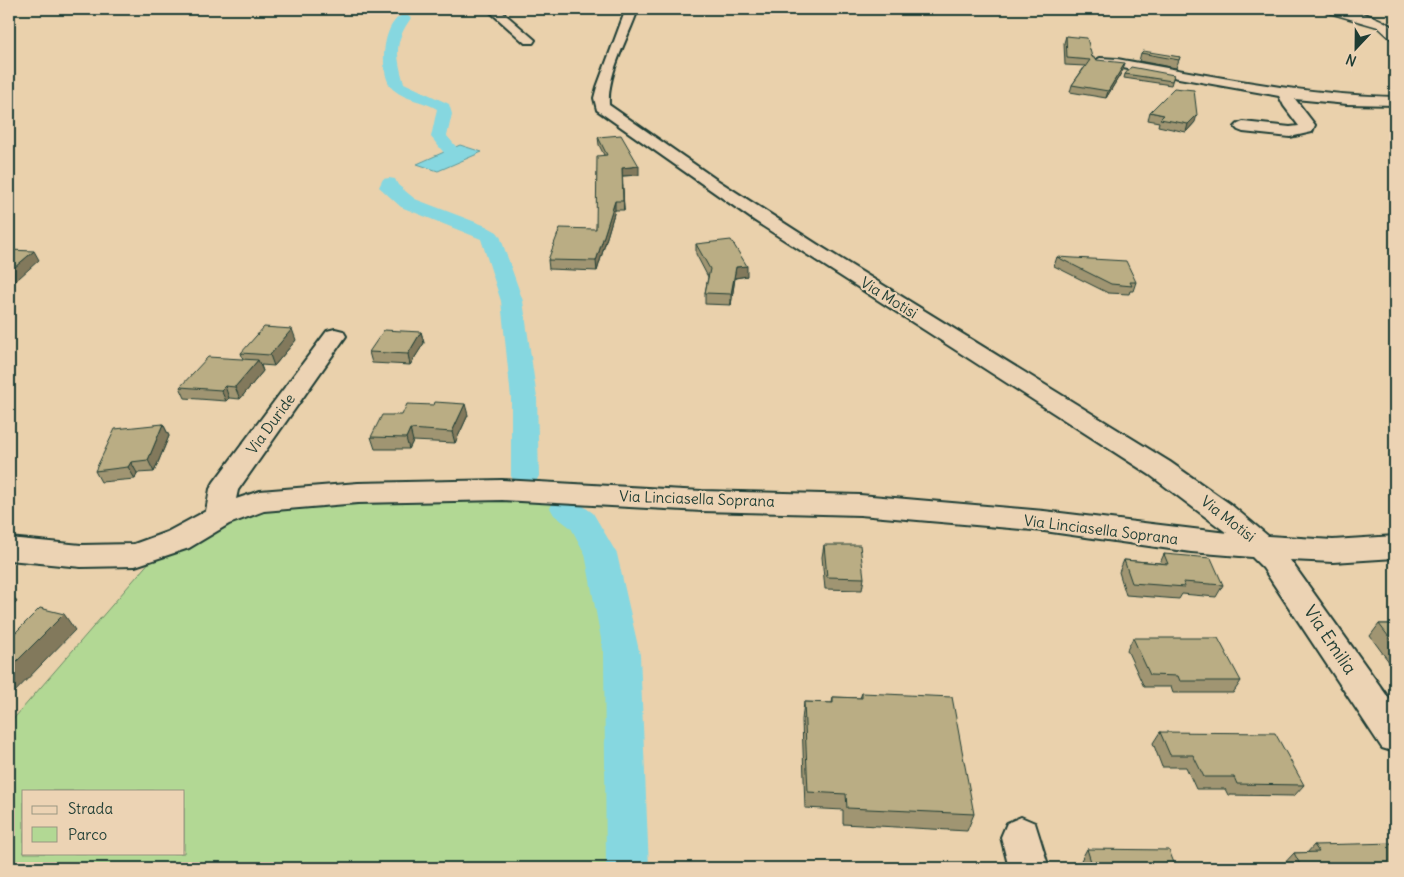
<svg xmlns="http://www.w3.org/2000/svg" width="1404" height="877" viewBox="0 0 1404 877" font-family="Delius,sans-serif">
	<rect width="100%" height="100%" fill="#ead1ac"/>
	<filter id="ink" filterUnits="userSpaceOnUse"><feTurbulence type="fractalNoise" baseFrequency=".02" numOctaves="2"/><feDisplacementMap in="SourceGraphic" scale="10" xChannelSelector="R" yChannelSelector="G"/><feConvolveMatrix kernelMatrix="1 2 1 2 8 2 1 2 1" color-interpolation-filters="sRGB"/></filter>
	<g filter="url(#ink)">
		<path fill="#b2d894" stroke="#688a64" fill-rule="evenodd" d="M541 492 582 521 601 554 622 655 628 868H9V724L164 545 260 501ZM24 791H184V853H24Z"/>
		<path fill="#86d7e0" stroke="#5d999b" d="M460 145 482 152 438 171 417 164Z"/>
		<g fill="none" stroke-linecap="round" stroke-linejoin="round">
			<g fill="#86d7e0" fill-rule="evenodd">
				<path d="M405 14 411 18C394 42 396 55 404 83L449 104 452 114 447 136 459 150 457 154H445L431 137 437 109C424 101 405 100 394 90 378 77 381 20 405 14Z"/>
				<path d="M389 178 395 179 398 185 415 199 486 226 497 232 500 236 523 301 537 398 539 476 535 483 525 486 515 483 511 476V398L501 301 481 239 401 207 379 187 383 179Z"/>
				<path d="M565 497 576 501 593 513 617 554 640 655 649 868H606L604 655 585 554 571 528 554 515 550 508 554 501Z"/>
			</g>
			<defs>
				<g id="street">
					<path d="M487 9H499L535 40 533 43H525Z"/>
					<path d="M626 9H638C628 39 607 73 609 105L714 178 823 248 1170 462 1230 504 1268 536 1333 540 1395 536V558L1333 562 1290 560 1395 707V752L1382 748 1263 568 1252 557 1191 552 1044 531 860 515 702 511 502 500 358 503 264 511 229 524 189 548 135 566 81 567 9 560V538L81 545 134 544 167 532 206 511 210 489 214 482 327 331 335 329 343 331 346 336 238 490 236 499 260 491 358 483 502 480 702 491 860 495 1044 511 1227 533 1150 475 755 221 597 110 594 98 597 87Z"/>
					<path d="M1100 58 1117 59C1209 75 1301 95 1395 97V105L1347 104 1295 99 1315 125 1312 132 1290 137 1243 132 1238 130 1235 127 1238 124 1243 122 1290 127 1299 126 1284 106 1279 96 1117 67 1095 65 1093 62Z"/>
					<path d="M1021 817 1035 823 1049 868H1009L1001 837 1007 823Z"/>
				</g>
				<path id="secondary" d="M1324 9C1346 8 1378 14 1395 29V39L1390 38 1378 27 1326 12Z"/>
			</defs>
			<use href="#street" stroke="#1f3d34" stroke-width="4"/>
			<use href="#secondary" stroke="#1f3d34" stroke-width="3"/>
			<use href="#street" fill="#ecd3b4" fill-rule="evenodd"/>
			<use href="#secondary" fill="#ecd3b4" fill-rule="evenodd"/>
		</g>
		<g fill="#a09572" stroke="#1f3d34">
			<path d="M1066 36 1097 60 1123 70 1106 98 1070 92 1072 85 1085 66 1065 65 1064 43Z"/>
			<path d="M1141 53 1180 57 1176 68 1139 61Z"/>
			<path d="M1125 74 1174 75 1171 85 1124 78Z"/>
			<path d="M1150 112 1195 122 1186 132 1158 126 1159 122 1148 120Z"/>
			<path d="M598 137 639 175 622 176 624 210H615L597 271 549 269 548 260 596 229 604 155 599 145Z"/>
			<path d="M696 244 747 276 735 278 731 305 705 304V293L708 277 696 254Z"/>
			<path d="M1057 257 1136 282 1133 291H1130L1129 294 1108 293 1054 266Z"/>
			<path d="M421 332 424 343 410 365 372 363 369 352Z"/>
			<path d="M296 340 274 366 261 365 263 371 240 399 229 398 226 401 185 398 180 387 243 359 241 353Z"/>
			<path d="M468 415 455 443 413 441 409 449H375L371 437Z"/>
			<path d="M163 424 169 436 154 472 137 473 135 479 101 482 95 471Z"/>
			<path d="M824 545 864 578 862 590 825 589 822 557Z"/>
			<path d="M1164 554 1223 585 1216 597 1182 594 1179 599 1126 595 1119 572 1124 560 1160 563Z"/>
			<path d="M1379 624H1395V670L1370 636Z"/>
			<path d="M1133 638 1241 681 1233 693H1173L1171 687H1144L1127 650Z"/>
			<path d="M862 693 974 814 967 831 843 824V810L805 808 802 720 804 702 832 703 833 697 860 698Z"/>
			<path d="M1160 732 1304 785 1294 796 1228 795 1225 789H1196L1186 767H1162L1153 743Z"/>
			<path d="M1314 845 1395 868H1280L1294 853H1307Z"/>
			<path d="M1087 849 1176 868H1078V866Z"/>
		</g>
		<g fill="#82795c" stroke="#1f3d34">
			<path d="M1125 63 1123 70 1106 98 1108 91Z"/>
			<path d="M1197 115 1195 122 1186 132 1188 124Z"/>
			<path d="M639 166V175L622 176 624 210 622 168Z"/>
			<path d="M615 201V210L597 271 596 261Z"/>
			<path d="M34 251 39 260 9 287V272Z"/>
			<path d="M747 266V276L735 278 731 305V294L736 267Z"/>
			<path d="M292 329 296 340 274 366 270 355Z"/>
			<path d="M421 332 424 343 410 365 408 354Z"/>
			<path d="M258 360 263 371 240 399 235 387Z"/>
			<path d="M225 386 229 398 226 401 221 390Z"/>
			<path d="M465 404 468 415 455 443 452 432Z"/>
			<path d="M163 424 169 436 154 472 148 460Z"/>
			<path d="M410 429 413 441 409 449 406 438Z"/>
			<path d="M131 462 137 473 135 479 128 467Z"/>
			<path d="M9 590 17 602 9 610Z"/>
			<path d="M64 614 75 630 9 698V669Z"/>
		</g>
		<g fill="#baad84" stroke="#1f3d34">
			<path d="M1066 36 1087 38 1092 57 1097 60 1125 63 1108 91 1072 85 1090 60 1067 58Z"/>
			<path d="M1143 51 1180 57 1179 60 1141 53Z"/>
			<path d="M1131 67 1174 75 1172 81 1125 74Z"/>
			<path d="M1174 88 1194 90 1197 115 1188 124 1160 119 1164 115 1150 112Z"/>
			<path d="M621 135 639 166 622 168 623 201H615L596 261 548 260 560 228 596 229 597 156 607 155 598 137Z"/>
			<path d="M731 240 747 266 736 267 731 294 705 293 710 269 696 244Z"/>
			<path d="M9 250 34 251 9 272Z"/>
			<path d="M1057 257 1126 261 1136 282H1130L1132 286 1111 284Z"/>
			<path d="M264 327 292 329 270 355 241 353Z"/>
			<path d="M384 330 421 332 408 354 369 352Z"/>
			<path d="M208 357 258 360 235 387 225 386 221 390 180 387Z"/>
			<path d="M435 402 465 404 452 432 410 429 406 438 371 437 382 415H402L407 404 434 405Z"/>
			<path d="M163 424 148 460 131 462 128 467 95 471 115 429Z"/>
			<path d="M824 545H860L864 578 827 577Z"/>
			<path d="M1164 554 1211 558 1223 585 1183 582 1185 587 1132 583 1124 560 1168 564Z"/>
			<path d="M40 608 64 614 9 669V639Z"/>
			<path d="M1379 624H1395V645Z"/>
			<path d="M1133 638H1218L1241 681H1180L1178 676 1150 675Z"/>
			<path d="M862 693 952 697 974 814 847 808 846 794 808 792 804 702 833 703V697L862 698Z"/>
			<path d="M1160 732 1275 733 1304 785 1237 784 1234 777H1204L1193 755H1170Z"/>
			<path d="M1395 843V868H1302L1294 853 1319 852 1314 845Z"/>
			<path d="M1087 849 1169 850 1176 868H1093Z"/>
		</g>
	</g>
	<g text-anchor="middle" stroke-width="4.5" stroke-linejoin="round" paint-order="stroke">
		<g font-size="15" fill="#1f3d34" stroke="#ecd3b4">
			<text transform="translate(889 298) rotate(32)" y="5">Via Motisi</text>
			<text transform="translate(271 424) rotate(-54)" y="5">Via Duride</text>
			<text transform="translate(697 499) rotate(2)" y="5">Via Linciasella Soprana</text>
			<text transform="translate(1228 519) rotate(38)" y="5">Via Motisi</text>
			<text transform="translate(1101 530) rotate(7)" y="5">Via Linciasella Soprana</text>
		</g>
		<g font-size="18" fill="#1f3d34" stroke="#ecd3b4">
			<text transform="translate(1330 640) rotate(56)" y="6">Via Emilia</text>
		</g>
	</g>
	<rect width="1404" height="877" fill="none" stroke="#ecd3b4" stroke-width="30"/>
	<rect x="15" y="15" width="1374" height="847" fill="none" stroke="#1f3d34" stroke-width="2" filter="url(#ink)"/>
	<rect x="22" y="790" width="162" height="65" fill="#ecd3b4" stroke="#9a9781"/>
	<rect x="32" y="806" width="25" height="8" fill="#ecd3b4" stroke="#9a9781"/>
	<text x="68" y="814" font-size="15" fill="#1f3d34">Strada</text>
	<rect x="32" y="827" width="25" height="15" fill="#b2d894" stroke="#9a9781"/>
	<text x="68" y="840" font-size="15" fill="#1f3d34">Parco</text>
	<g transform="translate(1356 48) rotate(202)" stroke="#ecd3b4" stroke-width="4" paint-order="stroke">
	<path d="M0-4L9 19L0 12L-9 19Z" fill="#1f3d34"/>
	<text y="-8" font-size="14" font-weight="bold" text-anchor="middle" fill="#1f3d34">N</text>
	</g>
</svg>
